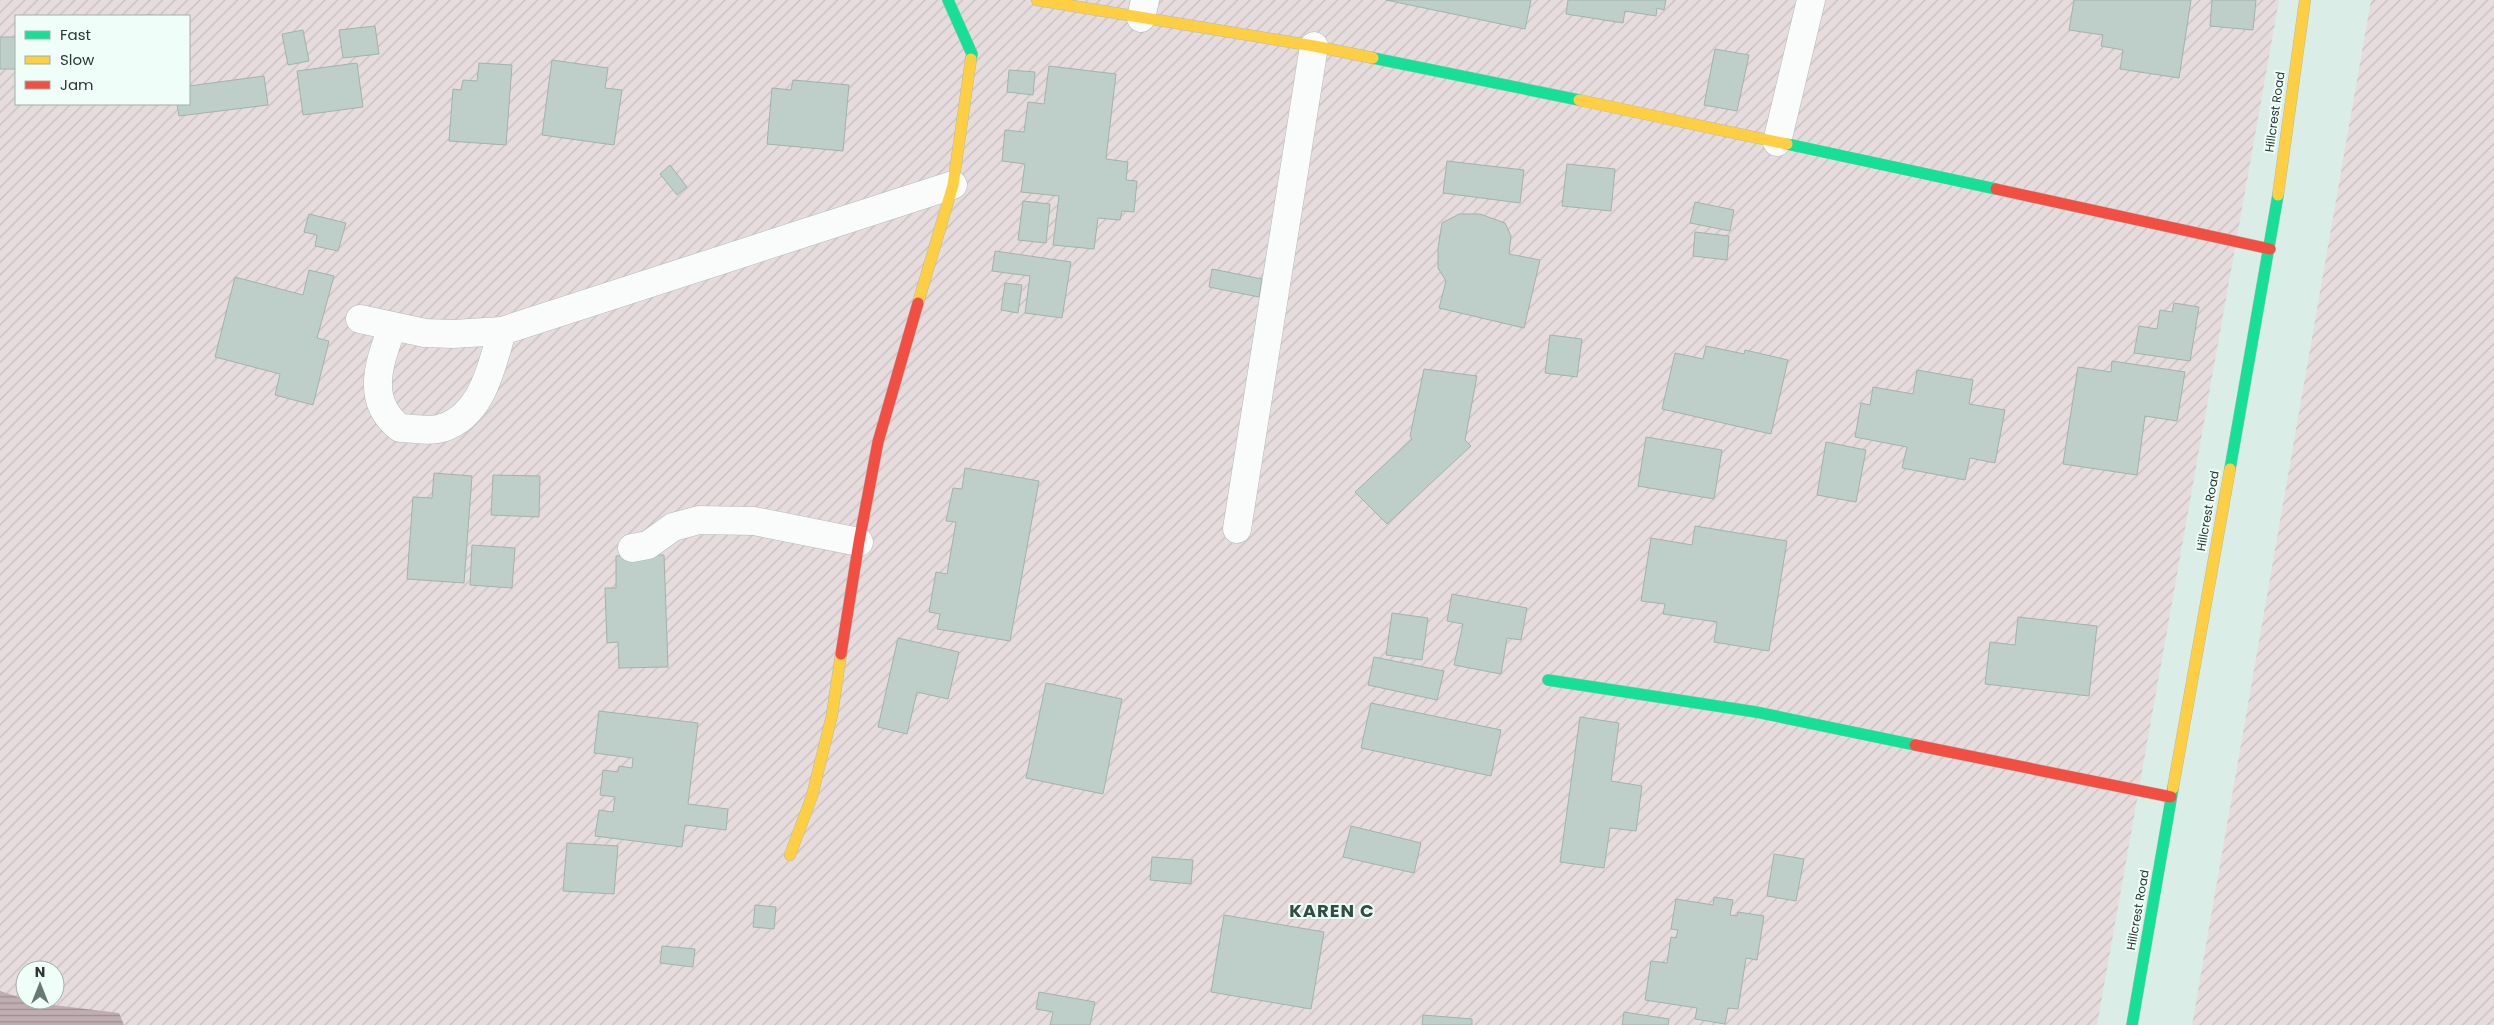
<svg xmlns="http://www.w3.org/2000/svg" width="2494" height="1025" viewBox="0 0 2494 1025" font-family="Poppins,sans-serif">
	<defs>
		<pattern id="garden-furrows" width="10" height="10" patternUnits="userSpaceOnUse" patternTransform="scale(1.25)"><rect width="10" height="10" fill="#e6dcde"/><path d="M-1 1l2-2M0 10L10 0M9 11l2-2" fill="none" stroke="#c5bebf"/></pattern>
		<pattern id="water-rules" width="6" height="5" patternUnits="userSpaceOnUse" patternTransform="scale(1.25)"><rect width="6" height="5" fill="#bfadb1"/><path d="M0 2.5h6" fill="none" stroke="#9b8e91"/></pattern>
	</defs>
	<rect width="100%" height="100%" fill="#daeee7"/>
	<g fill="url(#garden-furrows)" fill-rule="evenodd">
		<path d="M0 0H2279L2097 1025H0ZM16 16H189V104H16ZM25 970H55V1000H25Z"/>
		<path d="M2371 0H2494V1025H2192Z"/>
	</g>
	<path fill="url(#water-rules)" d="M0 991 37 1003 119 1013 124 1025H0Z"/>
	<g fill="#becfc9" stroke="#a2b2ac">
		<path d="M1386 0H1531L1525 29Z"/>
		<path d="M1568 0H1666L1664 10 1657 8 1656 16 1625 11 1623 23 1566 14Z"/>
		<path d="M2074 0H2191L2179 78 2120 69 2123 50 2101 46 2103 35 2069 30Z"/>
		<path d="M2212 0H2256L2253 30 2210 26Z"/>
		<path d="M153 15V16H125Z"/>
		<path d="M375 26 379 54 343 58 339 30Z"/>
		<path d="M303 30 309 61 288 65 282 34Z"/>
		<rect x="0" y="37" width="16" height="32"/>
		<path d="M1715 49 1749 55 1737 111 1704 105Z"/>
		<path d="M552 60 608 68 605 88 622 90 614 145 542 135Z"/>
		<path d="M357 63 363 107 303 115 297 71Z"/>
		<path d="M479 63 512 65 506 145 449 141 453 89 461 90 463 80 477 81Z"/>
		<path d="M1049 66 1116 74 1106 159 1128 162 1126 180 1137 181 1134 212 1122 211 1120 220 1098 218 1094 249 1053 245 1059 196 1021 192 1025 164 1002 161 1005 130 1024 132 1028 102 1044 104Z"/>
		<path d="M1009 70 1035 72 1033 95 1007 92Z"/>
		<path d="M264 76 268 105 179 116 177 104H189V86Z"/>
		<path d="M793 80 849 85 843 151 767 144 772 88 791 90Z"/>
		<path d="M1447 161 1524 170 1520 203 1443 193Z"/>
		<path d="M1567 164 1615 169 1611 211 1562 206Z"/>
		<path d="M670 165 687 187 677 195 660 174Z"/>
		<path d="M1023 201 1050 204 1046 243 1018 240Z"/>
		<path d="M1695 202 1734 210 1730 231 1690 223Z"/>
		<path d="M309 214 346 223 338 251 315 246 317 235 304 232Z"/>
		<path d="M1459 214H1480L1505 223 1511 236 1509 254 1540 260 1524 328 1439 308 1446 281 1438 268V248L1442 223Z"/>
		<path d="M1695 232 1729 236 1727 260 1693 256Z"/>
		<path d="M995 251 1071 262 1062 318 1025 313 1030 276 992 271Z"/>
		<path d="M1212 269 1262 279 1259 297 1209 287Z"/>
		<path d="M309 270 334 276 317 338 329 341 313 405 275 395 280 374 215 357 235 277 303 295Z"/>
		<path d="M1005 283 1022 285 1018 313 1001 310Z"/>
		<path d="M2174 303 2199 307 2190 361 2134 353 2139 326 2157 329 2160 310 2172 312Z"/>
		<path d="M1550 335 1582 339 1577 377 1545 373Z"/>
		<path d="M1706 346 1744 354 1745 350 1788 360 1771 434 1662 409 1675 353 1703 359Z"/>
		<path d="M2112 361 2185 372 2177 421 2145 416 2137 475 2063 464 2078 367 2111 372Z"/>
		<path d="M1424 369 1477 376 1465 440 1471 446 1387 524 1355 492 1412 439 1410 436Z"/>
		<path d="M1917 370 1973 380 1969 404 2005 410 1995 463 1970 458 1965 480 1902 468 1907 447 1855 437 1861 403 1870 405 1873 387 1913 394Z"/>
		<path d="M1646 437 1722 450 1714 499 1638 486Z"/>
		<path d="M1826 442 1866 450 1856 502 1817 495Z"/>
		<path d="M965 468 1039 481 1010 641 937 629 940 614 929 612 936 572 947 574 956 522 946 521 953 488 962 489Z"/>
		<path d="M434 473 472 476 464 583 407 579 413 497 432 498Z"/>
		<path d="M493 475 540 476 539 517 491 515Z"/>
		<path d="M1695 526 1787 541 1769 651 1714 642 1717 622 1663 614 1665 604 1641 601 1651 538 1692 545Z"/>
		<path d="M472 545 515 548 512 588 470 585Z"/>
		<path d="M664 555 668 667 619 668 618 642 607 643 605 588H616V556Z"/>
		<path d="M1452 594 1527 608 1521 640 1507 638 1501 674 1454 665 1463 624 1447 621Z"/>
		<path d="M1392 613 1428 618 1422 660 1386 655Z"/>
		<path d="M2018 617 2097 626 2089 696 1985 684 1990 642 2015 645Z"/>
		<path d="M898 638 959 652 948 699 917 692 907 734 878 727Z"/>
		<path d="M1374 657 1444 671 1437 700 1368 685Z"/>
		<path d="M1046 683 1122 699 1103 794 1026 778Z"/>
		<path d="M1371 703 1501 730 1491 776 1361 748Z"/>
		<path d="M599 711 698 723 688 804 728 809 726 830 685 825 682 847 595 836 599 810 613 812 615 797 600 795 603 770 618 772 619 766 632 768 633 758 594 753Z"/>
		<path d="M1580 717 1619 723 1611 781 1642 786 1636 831 1610 828 1604 868 1560 862Z"/>
		<path d="M1351 826 1421 843 1414 873 1343 857Z"/>
		<path d="M567 843 618 846 614 894 563 891Z"/>
		<path d="M1774 854 1804 859 1796 901 1767 896Z"/>
		<path d="M1152 857 1193 860 1191 884 1150 880Z"/>
		<path d="M1714 897 1733 900 1730 915 1737 916 1738 912 1764 916 1757 960 1746 958 1738 1009 1728 1008 1725 1024 1695 1019 1697 1008 1645 1000 1651 961 1667 963 1671 937 1676 938 1678 930 1671 929 1676 899 1713 905Z"/>
		<path d="M755 905 776 907 774 929 753 927Z"/>
		<path d="M1224 915 1324 932 1311 1009 1211 992Z"/>
		<path d="M662 946 695 949 693 967 660 963Z"/>
		<path d="M1039 992 1095 1002 1090 1025H1050L1053 1012 1036 1009Z"/>
		<path d="M1624 1012 1669 1019 1668 1025H1622Z"/>
		<path d="M1423 1015 1472 1019V1025H1422Z"/>
	</g>
	<g fill="none" stroke-linecap="round" stroke-linejoin="round">
		<defs>
			<g id="street">
				<path d="M1141 18 1145 0"/>
				<path d="M1777 142 1811 0"/>
				<path d="M360 319 425 333 453 334 502 331 953 185"/>
				<path d="M392 327C380 362 364 400 400 428 412 428 430 432 442 428 482 416 492 366 502 331"/>
				<path d="M1237 529 1314 46"/>
				<path d="M632 548 648 545 673 527 699 520 754 521 859 542"/>
			</g>
			<g id="fast">
				<path d="M948 0 972 54 971 59"/>
				<path d="M1373 58 1579 100"/>
				<path d="M1787 144 1996 189"/>
				<path d="M2230 469 2278 195"/>
				<path d="M1548 680 1756 712 1915 745"/>
				<path d="M2132 1025 2173 788"/>
			</g>
			<g id="slow">
				<path d="M1037 0 1314 46 1373 58"/>
				<path d="M1579 100 1787 144"/>
				<path d="M2278 195 2305 0"/>
				<path d="M918 303 953 185 971 59"/>
				<path d="M2173 788 2230 469"/>
				<path d="M790 855 812 796 832 715 841 654"/>
			</g>
			<g id="jam">
				<path d="M1996 189 2270 249"/>
				<path d="M841 654 859 542 878 442 918 303"/>
				<path d="M1915 745 2171 797"/>
			</g>
		</defs>
		<use href="#street" stroke="#adbcb7" stroke-width="29"/>
		<use href="#fast" stroke="#adbcb7" stroke-width="12"/>
		<use href="#slow" stroke="#adbcb7" stroke-width="12"/>
		<use href="#jam" stroke="#adbcb7" stroke-width="12"/>
		<use href="#street" stroke="#f9fcfb" stroke-width="28"/>
		<use href="#fast" stroke="#16e098" stroke-width="11"/>
		<use href="#slow" stroke="#ffcf43" stroke-width="11"/>
		<use href="#jam" stroke="#f24e42" stroke-width="11"/>
	</g>
	<g text-anchor="middle" stroke-width="4" stroke-linejoin="round" paint-order="stroke">
		<g font-size="12" fill="#2a3833" stroke="#effef8">
			<text transform="translate(2275 112) rotate(-82)" y="4">Hillcrest Road</text>
			<text transform="translate(2208 511) rotate(-80)" y="4">Hillcrest Road</text>
			<text transform="translate(2138 910) rotate(-80)" y="4">Hillcrest Road</text>
		</g>
		<g font-size="18" font-weight="bold" letter-spacing="1" fill="#2f4e44" stroke="#effef8">
			<text x="1332" y="917">KAREN C</text>
		</g>
	</g>
	<rect x="15" y="15" width="175" height="90" fill="#effef8" stroke="#a0afa9"/>
	<rect x="25" y="31" width="25" height="8" fill="#16e098" stroke="#a0afa9"/>
	<text x="60" y="40" font-size="15" fill="#2a3833">Fast</text>
	<rect x="25" y="56" width="25" height="8" fill="#ffcf43" stroke="#a0afa9"/>
	<text x="60" y="65" font-size="15" fill="#2a3833">Slow</text>
	<rect x="25" y="81" width="25" height="8" fill="#f24e42" stroke="#a0afa9"/>
	<text x="60" y="90" font-size="15" fill="#2a3833">Jam</text>
	<g transform="translate(40 985)"><circle r="24" fill="#effef8" stroke="#a0afa9"/>
	<path d="M0-4L9 19L0 12L-9 19Z" fill="#687872"/>
	<text y="-8" font-size="14" font-weight="bold" text-anchor="middle" fill="#2a3833">N</text>
	</g>
</svg>
